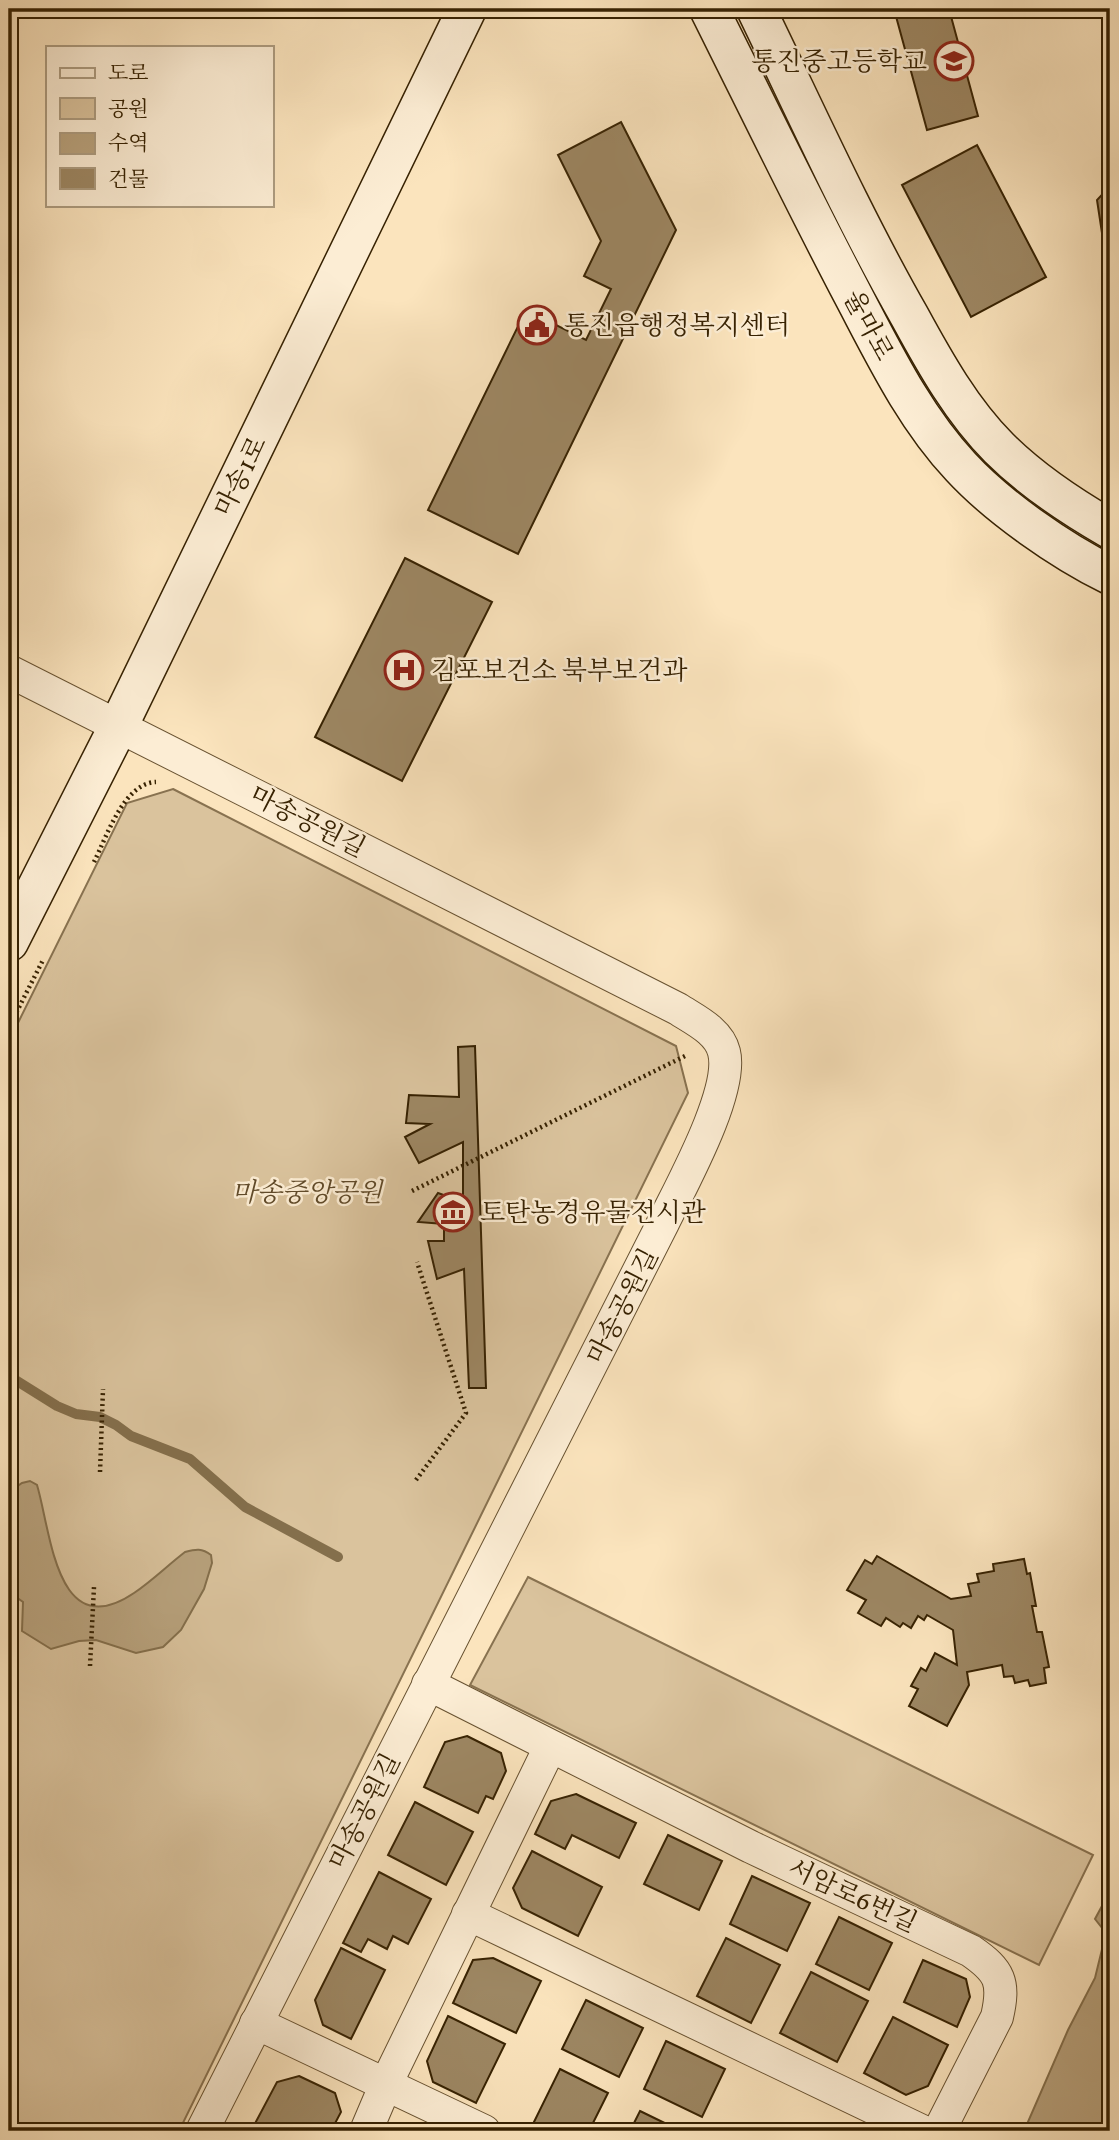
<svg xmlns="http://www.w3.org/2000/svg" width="1119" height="2140" viewBox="0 0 1119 2140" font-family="Vollkorn,'Noto Serif KR',serif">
	<rect width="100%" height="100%" fill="#fbe4bd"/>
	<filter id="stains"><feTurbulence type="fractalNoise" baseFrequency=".00286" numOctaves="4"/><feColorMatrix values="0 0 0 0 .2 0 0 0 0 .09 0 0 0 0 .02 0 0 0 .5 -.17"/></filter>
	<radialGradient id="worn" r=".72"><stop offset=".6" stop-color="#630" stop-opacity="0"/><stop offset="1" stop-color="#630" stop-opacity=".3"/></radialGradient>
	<g fill="#dac39d" stroke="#887250" stroke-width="2">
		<path d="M173 789 676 1046 688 1093 179 2131H9V1041L127 803Z"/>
		<path d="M528 1577 1093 1855 1039 1965 470 1685Z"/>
	</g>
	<g fill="#b8a27d" stroke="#846f4c" stroke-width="2">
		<path d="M30 1481 37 1485C51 1531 56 1646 134 1593 152 1581 168 1565 185 1552 196 1549 202 1548 211 1555L212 1563 204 1589 181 1630 163 1647 136 1653 96 1640 79 1641 51 1649 22 1631 23 1602 9 1592V1492L22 1483Z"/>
		<path d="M1102 1906 1110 1908V2131H1024L1068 2030 1095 1978 1106 1933 1095 1919Z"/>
	</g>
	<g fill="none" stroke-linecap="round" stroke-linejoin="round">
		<path stroke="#846f4c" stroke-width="10" d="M9 1376 57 1406 76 1414 100 1417 116 1425 131 1436 190 1459 245 1507 338 1557"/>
	</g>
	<g fill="#9d8763" stroke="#372202" stroke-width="2">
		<path d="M894 9H949L978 116 927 130Z"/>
		<path d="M621 122 676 230 518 554 428 510 526 310 586 340 611 289 584 276 601 241 558 155Z"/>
		<path d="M977 145 1046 277 971 317 902 185Z"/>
		<path d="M1110 186V253L1102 233 1097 200Z"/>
		<path d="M405 558 492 602 402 781 315 737Z"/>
		<path d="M475 1046 486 1388H469L464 1269 437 1279 428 1241H444V1224L418 1222 438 1193 463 1202V1142L419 1163 405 1137 430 1124 406 1123 409 1095 459 1097 458 1047Z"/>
		<path d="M877 1556 951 1599 971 1596 968 1584 979 1582 977 1574 994 1571 993 1564 1024 1559 1027 1574 1030 1573 1036 1606H1032L1037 1632H1042L1049 1667 1044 1668 1046 1683 1030 1686 1028 1680 1015 1683 1013 1676 1004 1677 1002 1665 967 1672 969 1685 947 1726 909 1706 918 1689 911 1686 921 1668 926 1671 935 1653 957 1665 953 1630 927 1615 924 1620 918 1616 911 1628 903 1623 900 1627 886 1618 881 1626 858 1613 866 1600 847 1590 865 1560 872 1564Z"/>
		<path d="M467 1736 501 1753 506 1771 493 1799 486 1796 478 1813 424 1787 445 1742Z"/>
		<path d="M576 1794 636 1823 619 1858 572 1835 565 1849 535 1834 551 1801Z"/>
		<path d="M415 1802 473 1832 446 1885 388 1855Z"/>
		<path d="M668 1835 722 1861 699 1910 644 1884Z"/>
		<path d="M532 1851 602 1887 578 1936 522 1908 513 1888Z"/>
		<path d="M379 1872 431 1899 408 1944 393 1936 387 1949 368 1939 361 1952 343 1943Z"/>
		<path d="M752 1876 810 1903 787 1951 730 1924Z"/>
		<path d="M839 1917 892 1943 869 1990 816 1964Z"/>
		<path d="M726 1938 780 1965 751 2023 697 1996Z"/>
		<path d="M341 1948 385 1970 351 2039 323 2025 315 2000Z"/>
		<path d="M493 1958 541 1981 516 2033 453 2003 473 1960Z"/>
		<path d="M923 1960 966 1979 970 1997 957 2027 904 2002Z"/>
		<path d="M811 1972 868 2001 837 2062 780 2033Z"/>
		<path d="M586 2000 643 2028 619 2077 562 2049Z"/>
		<path d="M448 2016 505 2044 476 2103 433 2082 427 2061Z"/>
		<path d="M893 2017 948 2045 928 2086 906 2095 864 2073Z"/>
		<path d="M666 2041 725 2069 702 2117 644 2089Z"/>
		<path d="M560 2069 608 2093 589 2131H538L531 2128Z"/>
		<path d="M299 2076 335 2093 341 2112 331 2131H251L277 2082Z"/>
		<path d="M640 2111 681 2131H630Z"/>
		<path d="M420 2124 435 2131H402Z"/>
	</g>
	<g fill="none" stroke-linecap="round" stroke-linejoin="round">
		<defs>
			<g id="street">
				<path d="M9 671 678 1009C695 1020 719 1031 724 1052 734 1091 681 1186 663 1223L202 2131"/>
				<path d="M428 1684 751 1847 971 1951C1000 1971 1005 1982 997 2017L939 2131"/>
				<path d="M468 1914 922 2131"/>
				<path d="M256 2023 484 2131"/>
				<path d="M366 2131 386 2084 550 1747"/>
			</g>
			<g id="secondary">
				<path d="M709 9C757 105 804 202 854 297 885 356 915 418 961 467 998 507 1061 551 1110 575"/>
				<path d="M756 9C806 112 853 217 910 317 935 363 962 411 999 448 1032 481 1070 506 1110 529"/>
				<path d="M9 942 119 725 467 9"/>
			</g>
		</defs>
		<use href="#street" stroke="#685231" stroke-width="34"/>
		<use href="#secondary" stroke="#372202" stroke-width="41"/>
		<g stroke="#372202" stroke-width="4.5" stroke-dasharray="2 3.5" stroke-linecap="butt">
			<path d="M94 862C107 836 124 783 156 782"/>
			<path d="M9 1027 43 960"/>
			<path d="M412 1191 687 1055"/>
			<path d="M100 1472 103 1389"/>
			<path d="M416 1480 466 1413 417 1262"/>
			<path d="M90 1666 94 1587"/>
		</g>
		<use href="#street" stroke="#fcedd4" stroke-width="32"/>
		<use href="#secondary" stroke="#fcedd4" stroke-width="38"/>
	</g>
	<defs>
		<symbol id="school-ring" viewBox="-11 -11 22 22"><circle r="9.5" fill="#fcedd4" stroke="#8f2418" stroke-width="1.5"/><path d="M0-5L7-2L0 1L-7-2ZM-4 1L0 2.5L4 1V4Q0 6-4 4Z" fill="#8f2418"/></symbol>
		<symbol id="civic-ring" viewBox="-11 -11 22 22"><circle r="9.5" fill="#fcedd4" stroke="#8f2418" stroke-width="1.5"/><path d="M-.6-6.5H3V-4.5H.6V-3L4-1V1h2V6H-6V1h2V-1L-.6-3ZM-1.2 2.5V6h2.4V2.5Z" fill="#8f2418"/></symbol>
		<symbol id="hospital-ring" viewBox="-11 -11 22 22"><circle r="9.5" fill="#fcedd4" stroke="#8f2418" stroke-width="1.5"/><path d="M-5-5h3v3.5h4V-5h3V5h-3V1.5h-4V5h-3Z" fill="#8f2418"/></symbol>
		<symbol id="museum-ring" viewBox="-11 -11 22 22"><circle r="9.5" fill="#fcedd4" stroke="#8f2418" stroke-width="1.5"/><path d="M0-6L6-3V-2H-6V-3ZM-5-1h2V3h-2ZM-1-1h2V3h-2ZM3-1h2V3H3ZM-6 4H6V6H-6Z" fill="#8f2418"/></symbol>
	</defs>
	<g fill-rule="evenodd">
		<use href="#school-ring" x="932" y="39" width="44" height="44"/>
		<use href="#civic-ring" x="515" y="303" width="44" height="44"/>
		<use href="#hospital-ring" x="382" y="648" width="44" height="44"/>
		<use href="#museum-ring" x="431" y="1190" width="44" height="44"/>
	</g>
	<g text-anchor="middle" stroke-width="5" stroke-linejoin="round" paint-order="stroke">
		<g font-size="26" fill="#372202" stroke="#fcedd4" text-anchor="start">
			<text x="927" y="70" text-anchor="end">통진중고등학교</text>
			<text x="564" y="334">통진읍행정복지센터</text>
			<text x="431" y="679">김포보건소 북부보건과</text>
			<text x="480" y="1221">토탄농경유물전시관</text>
		</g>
		<g font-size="26" fill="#372202" stroke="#fcedd4">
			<text transform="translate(869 325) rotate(62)" y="9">율마로</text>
			<text transform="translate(240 476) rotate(-64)" y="9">마송1로</text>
			<text transform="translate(308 821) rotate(27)" y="9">마송공원길</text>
			<text transform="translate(622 1306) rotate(-63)" y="9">마송공원길</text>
			<text transform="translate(364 1811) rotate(-63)" y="9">마송공원길</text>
			<text transform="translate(853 1895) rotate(25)" y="9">서암로6번길</text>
		</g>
		<g font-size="26" font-style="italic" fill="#604a29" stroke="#fcedd4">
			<text x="307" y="1201">마송중앙공원</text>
		</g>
	</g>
	<rect width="1119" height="2140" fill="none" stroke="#fbe4bd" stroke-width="35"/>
	<rect x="10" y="10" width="1098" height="2119" fill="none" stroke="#372202" stroke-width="3.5"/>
	<rect x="18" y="18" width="1084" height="2105" fill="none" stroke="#372202" stroke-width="2"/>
	<rect x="46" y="46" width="228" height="161" fill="#fcedd4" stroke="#ad9c80" stroke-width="2"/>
	<rect x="60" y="68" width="35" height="10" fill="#fcedd4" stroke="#ad9c80" stroke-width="2"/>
	<text x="108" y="80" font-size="21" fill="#372202">도로</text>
	<rect x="60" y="98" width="35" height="21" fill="#dac39d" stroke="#ad9c80" stroke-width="2"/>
	<text x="108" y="116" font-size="21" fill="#372202">공원</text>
	<rect x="60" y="133" width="35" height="21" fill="#b8a27d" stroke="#ad9c80" stroke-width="2"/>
	<text x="108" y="150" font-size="21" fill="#372202">수역</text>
	<rect x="60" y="168" width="35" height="21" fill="#9d8763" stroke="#ad9c80" stroke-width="2"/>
	<text x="108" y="186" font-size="21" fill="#372202">건물</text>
	<rect width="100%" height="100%" filter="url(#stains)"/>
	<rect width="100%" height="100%" fill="url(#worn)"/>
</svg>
